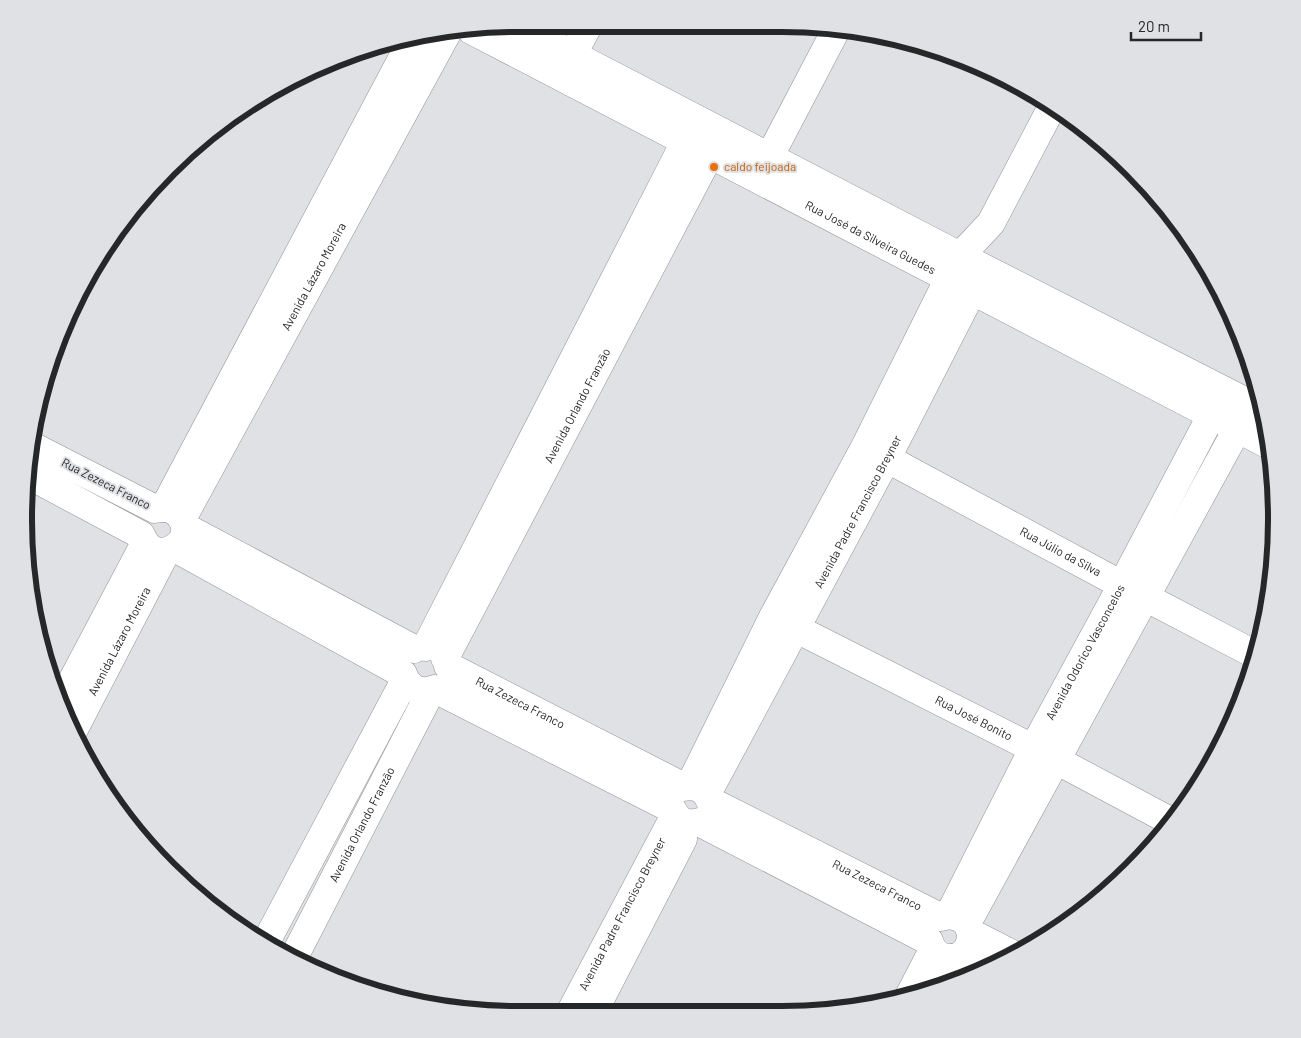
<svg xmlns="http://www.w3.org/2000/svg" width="1301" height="1038" viewBox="0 0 1301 1038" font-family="Barlow,sans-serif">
	<rect width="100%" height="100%" fill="#dfe1e4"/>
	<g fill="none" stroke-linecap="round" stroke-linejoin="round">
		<defs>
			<g id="minor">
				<path d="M514 24 960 256 1264 411"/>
				<path id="s1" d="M471 30 1269 445"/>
				<path d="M564 71 589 24"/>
				<path d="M761 173 837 28"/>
				<path id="s2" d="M871 450 1122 585 1256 655"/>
				<path d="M27 474 141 535C156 574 205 536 177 513 170 507 163 507 155 509L32 446"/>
				<path d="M164 508 413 38"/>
				<path id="s3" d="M182 519 447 33"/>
				<path d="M185 527 414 649"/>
				<path d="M175 548 403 674C408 688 420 695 435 689L672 809C677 821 687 826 699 822L929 941C937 968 972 962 971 933"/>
				<path id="s4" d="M779 620 1056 760 1172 822"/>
				<path d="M426 647 685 142"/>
				<path id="s5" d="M445 658 710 154"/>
				<path id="s6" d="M448 666 684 787C696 784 706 789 710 801L940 917 949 915 959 917 967 923 971 933 1014 955"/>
				<path d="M62 700 145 543"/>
				<path id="s7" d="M73 731 166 552"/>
				<path d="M690 785 773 617 865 447 960 256 991 223 1053 105"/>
				<path id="s8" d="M707 794 887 458 980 276"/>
				<path id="s9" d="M949 915 1033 749 1122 585 1220 399"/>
				<path d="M967 923 1246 413"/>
				<path d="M266 942 405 680"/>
				<path d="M962 955 987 969"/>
				<path id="s10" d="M293 959 431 691"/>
				<path d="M937 987 952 958"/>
				<path d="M908 998 933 950"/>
				<path id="s11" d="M570 1013 675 815"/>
				<path d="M593 1013 683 839"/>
			</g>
		</defs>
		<use href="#minor" stroke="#919496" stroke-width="29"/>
		<use href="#minor" stroke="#fff" stroke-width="28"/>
	</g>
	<circle fill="#e8710a" stroke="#dfe1e4" stroke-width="2" cx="714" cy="167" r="5"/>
	<g text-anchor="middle" stroke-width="4" stroke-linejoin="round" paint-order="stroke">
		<g font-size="12" fill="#c56008" stroke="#dfe1e4" text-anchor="start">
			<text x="724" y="171">caldo feijoada</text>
		</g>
		<g font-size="12" fill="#262728" stroke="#dfe1e4">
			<text dy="4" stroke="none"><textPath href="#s1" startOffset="450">Rua José da Silveira Guedes</textPath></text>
			<text dy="4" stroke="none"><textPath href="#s3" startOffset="276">Avenida Lázaro Moreira</textPath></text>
			<text dy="4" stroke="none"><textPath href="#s5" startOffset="285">Avenida Orlando Franzão</textPath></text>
			<text transform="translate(106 484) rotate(27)" y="4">Rua Zezeca Franco</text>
			<text dy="4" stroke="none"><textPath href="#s8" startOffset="320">Avenida Padre Francisco Breyner</textPath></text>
			<text dy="4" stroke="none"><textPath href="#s2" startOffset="215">Rua Júlio da Silva</textPath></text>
			<text dy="4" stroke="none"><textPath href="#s7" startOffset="101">Avenida Lázaro Moreira</textPath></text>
			<text dy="4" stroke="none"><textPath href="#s9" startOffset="296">Avenida Odorico Vasconcelos</textPath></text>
			<text dy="4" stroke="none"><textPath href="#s6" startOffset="81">Rua Zezeca Franco</textPath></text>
			<text dy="4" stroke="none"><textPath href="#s4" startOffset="218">Rua José Bonito</textPath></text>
			<text dy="4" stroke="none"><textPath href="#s10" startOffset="151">Avenida Orlando Franzão</textPath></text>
			<text dy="4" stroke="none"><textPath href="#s6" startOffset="485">Rua Zezeca Franco</textPath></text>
			<text dy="4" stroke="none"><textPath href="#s11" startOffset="112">Avenida Padre Francisco Breyner</textPath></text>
		</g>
	</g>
	<path d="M0 0H1301V1038H0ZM518 32H782A486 486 0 0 1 1268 518V520A486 486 0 0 1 782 1006H518A486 486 0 0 1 32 520V518A486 486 0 0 1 518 32Z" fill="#dfe1e4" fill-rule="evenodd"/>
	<path fill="none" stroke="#262728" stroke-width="6" d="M518 32H782A486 486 0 0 1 1268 518V520A486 486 0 0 1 782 1006H518A486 486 0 0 1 32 520V518A486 486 0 0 1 518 32Z"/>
	<path d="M1131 32v8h70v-8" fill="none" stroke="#262728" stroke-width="2.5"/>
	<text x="1138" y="32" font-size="15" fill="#262728" stroke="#dfe1e4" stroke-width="4" paint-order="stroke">20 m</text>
</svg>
